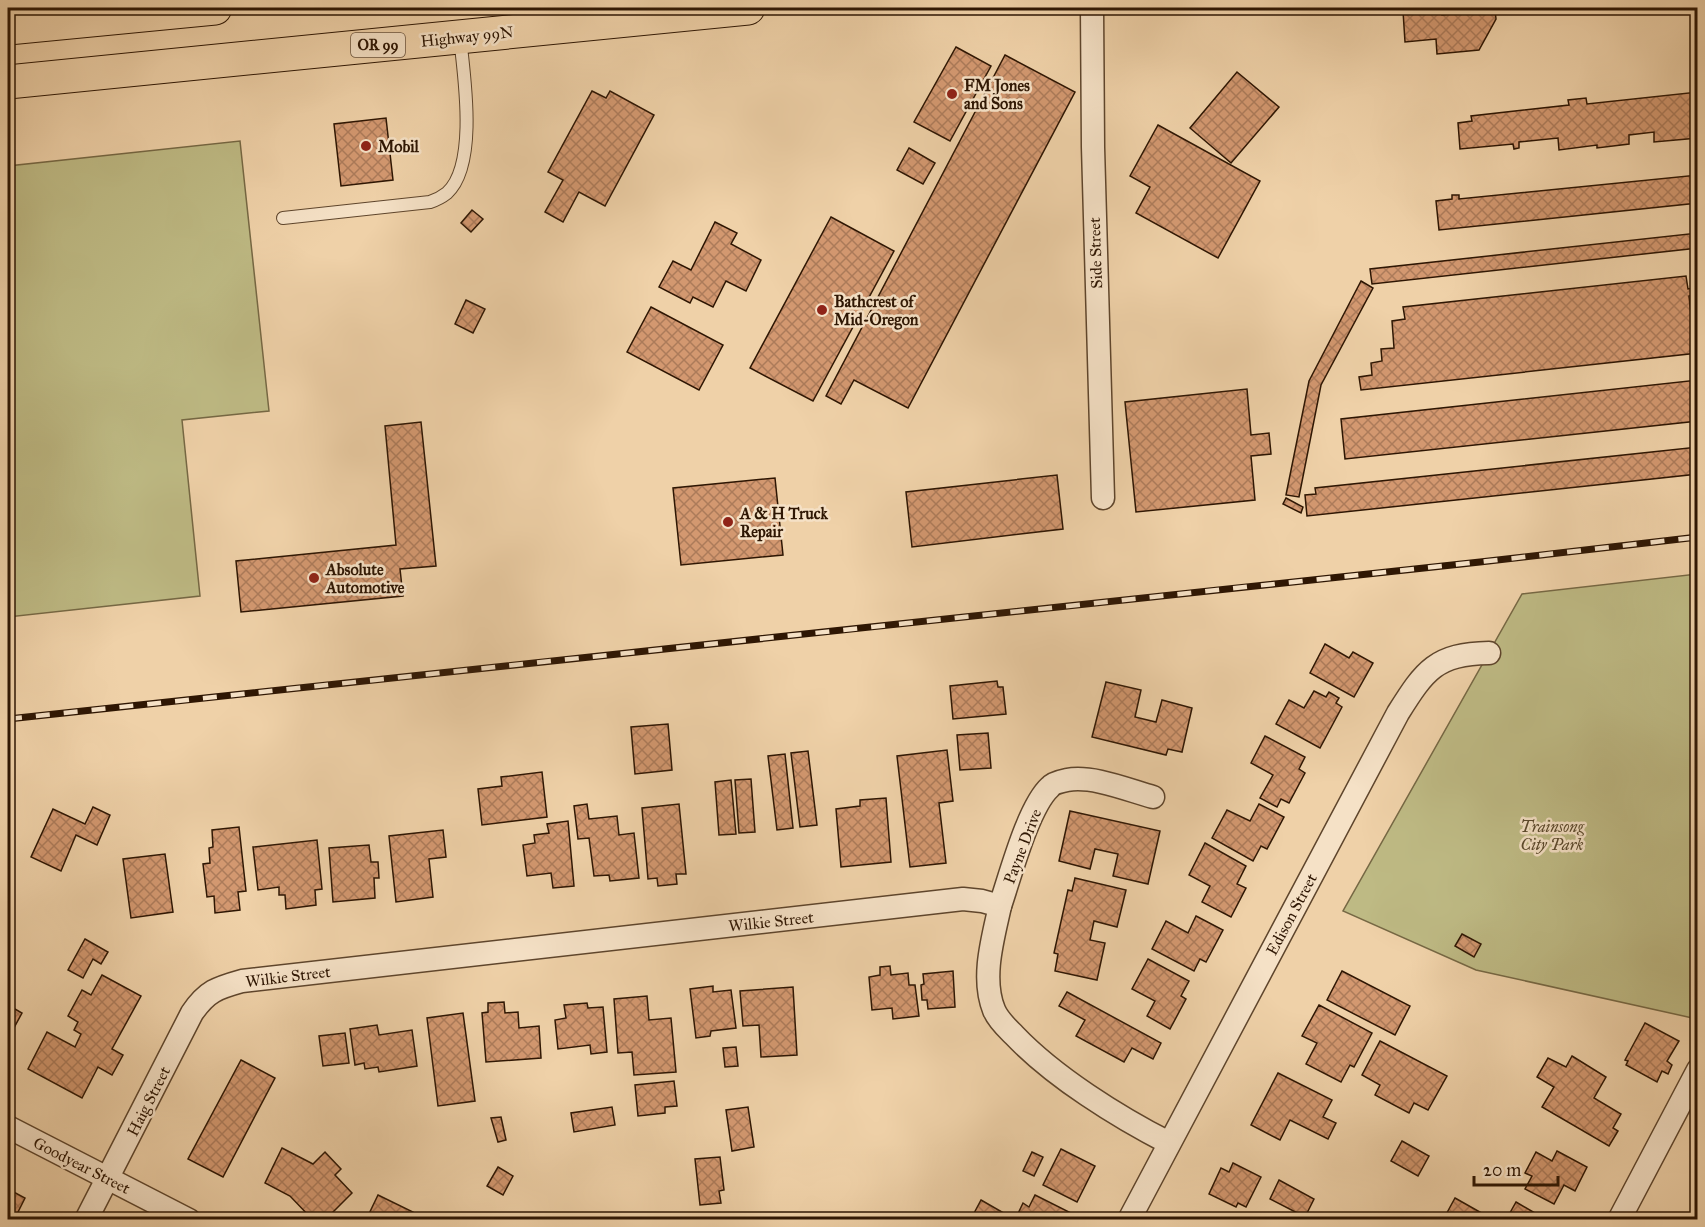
<svg xmlns="http://www.w3.org/2000/svg" width="1705" height="1227" viewBox="0 0 1705 1227" font-family="'IM FELL Great Primer',serif">
	<defs>
		<pattern id="building-cross-hatch" width="8" height="8" patternUnits="userSpaceOnUse" patternTransform="scale(1.5)"><rect width="8" height="8" fill="#d39870"/><path d="M0 0l8 8M0 8l8-8" fill="none" stroke="#ac7b5a"/></pattern>
	</defs>
	<rect width="100%" height="100%" fill="#efd1a8"/>
	<filter id="stains"><feTurbulence type="fractalNoise" baseFrequency=".00333" numOctaves="4"/><feColorMatrix values="0 0 0 0 .2 0 0 0 0 .09 0 0 0 0 .02 0 0 0 .5 -.17"/></filter>
	<radialGradient id="worn" r=".72"><stop offset=".6" stop-color="#630" stop-opacity="0"/><stop offset="1" stop-color="#630" stop-opacity=".3"/></radialGradient>
	<g fill="#beba84" stroke="#766844" stroke-width="1.5">
		<path d="M240 141 269 411 182 420 200 596 8 617V166Z"/>
		<path d="M1697 574V1019L1476 970 1343 911 1522 594Z"/>
	</g>
	<g fill="url(#building-cross-hatch)" stroke="#2e1603" stroke-width="1.5">
		<path d="M1441 8 1442 15 1495 10 1496 19 1479 50 1437 54 1436 39 1405 42 1403 11Z"/>
		<path d="M956 47 991 66 950 141 914 122Z"/>
		<path d="M1005 55 1075 92 908 408 854 380 841 404 826 396Z"/>
		<path d="M1237 72 1279 107 1231 163 1190 128Z"/>
		<path d="M592 91 606 98 610 91 654 115 605 206 579 192 563 222 545 212 563 180 548 172Z"/>
		<path d="M1698 92V138L1654 142V132L1629 135V144L1597 148V145L1559 150 1558 138 1519 142V148L1514 149 1513 144 1460 149 1458 123 1472 121 1471 116 1569 105 1568 100 1586 98 1587 104Z"/>
		<path d="M386 118 393 180 341 186 334 124Z"/>
		<path d="M1158 125 1260 181 1218 258 1136 213 1150 187 1130 176Z"/>
		<path d="M909 148 935 163 923 184 897 170Z"/>
		<path d="M1698 175V203L1439 230 1436 201 1452 199V195H1459V199Z"/>
		<path d="M472 210 483 219 471 232 461 223Z"/>
		<path d="M831 217 894 251 813 401 750 368Z"/>
		<path d="M715 222 737 233 731 244 761 260 746 291 726 281 713 307 693 297 690 303 659 287 673 261 691 270Z"/>
		<path d="M1698 233V248L1372 284 1370 269Z"/>
		<path d="M1686 276 1688 289 1694 288V295L1689 296 1694 341 1698 340V353L1361 390 1359 377 1372 375 1371 363 1382 361 1381 349 1394 348 1392 321 1405 319 1403 307Z"/>
		<path d="M1361 281 1373 288 1321 385 1299 497 1286 495 1309 381Z"/>
		<path d="M466 300 485 309 473 333 455 324Z"/>
		<path d="M651 307 723 345 699 390 627 352Z"/>
		<path d="M1698 380V421L1345 459 1341 419Z"/>
		<path d="M1247 389 1251 435 1269 433 1271 454 1251 456 1255 500 1136 512 1125 402Z"/>
		<path d="M421 422 436 566 400 569 403 596 241 612 236 561 396 545 385 426Z"/>
		<path d="M1698 447V474L1307 516 1305 495 1316 494 1315 488Z"/>
		<path d="M1057 475 1063 529 912 547 906 492Z"/>
		<path d="M775 478 783 555 681 565 673 488Z"/>
		<path d="M1286 498 1303 507 1301 513 1283 504Z"/>
		<path d="M1325 644 1349 658 1353 652 1373 663 1354 697 1310 673Z"/>
		<path d="M997 681 998 687H1003L1006 714 953 719 950 686Z"/>
		<path d="M1106 682 1141 690 1135 717 1156 722 1162 700 1192 708 1182 752 1168 749 1166 755 1092 737Z"/>
		<path d="M1314 691 1326 697 1329 692 1339 698 1336 703 1342 707 1320 748 1276 724 1289 700 1304 708Z"/>
		<path d="M668 724 672 770 635 774 631 727Z"/>
		<path d="M988 733 991 768 960 770 957 735Z"/>
		<path d="M1265 736 1305 757 1299 769 1305 773 1289 803 1281 799 1277 807 1260 798 1273 775 1251 763Z"/>
		<path d="M947 750 953 801 939 803 946 863 910 867 897 756Z"/>
		<path d="M808 751 817 825 800 827 791 753Z"/>
		<path d="M785 754 793 828 777 830 768 756Z"/>
		<path d="M542 772 547 817 482 825 478 789 502 786 501 777Z"/>
		<path d="M751 779 755 832 739 833 735 780Z"/>
		<path d="M731 780 736 834 719 835 715 782Z"/>
		<path d="M886 798 891 862 841 867 836 809 860 806V800Z"/>
		<path d="M587 804 589 819 617 816 619 835 634 833 639 878 610 881 609 875 594 876 589 838 578 839 574 806Z"/>
		<path d="M679 804 686 874H676L677 884 658 886 657 878 648 879 642 808Z"/>
		<path d="M1259 804 1284 817 1267 849 1261 846 1253 861 1212 838 1227 810 1250 821Z"/>
		<path d="M93 807 110 815 97 845 76 835 61 871 31 857 53 809 85 824Z"/>
		<path d="M1070 811 1160 831 1148 884 1113 876 1118 854 1095 849 1090 869 1059 861Z"/>
		<path d="M568 821 574 886 553 888 551 873 527 876 523 845 535 843 534 835 549 833 547 824Z"/>
		<path d="M239 827 246 891 238 892 240 910 215 913 214 896 207 897 203 864 210 863 209 848 213 847 212 830Z"/>
		<path d="M443 830 446 857 429 859 433 897 396 902 389 836Z"/>
		<path d="M317 840 322 889 315 890 316 905 286 909 285 895H279V887L258 890 253 847Z"/>
		<path d="M1205 843 1246 866 1237 884 1246 888 1231 917 1202 902 1210 886 1189 875Z"/>
		<path d="M369 845 371 862H378L379 878H374L375 898 333 902 329 848Z"/>
		<path d="M165 854 173 912 131 918 123 859Z"/>
		<path d="M1075 878 1126 890 1117 927 1094 921 1090 940 1105 943 1097 980 1055 971 1058 954 1054 953 1068 890 1072 891Z"/>
		<path d="M1196 916 1223 930 1206 962 1200 959 1194 971 1152 949 1166 921 1188 933Z"/>
		<path d="M1462 934 1481 944 1474 957 1455 946Z"/>
		<path d="M85 939 108 952 101 964 93 959 83 978 68 970Z"/>
		<path d="M1148 959 1189 981 1181 996 1186 999 1170 1029 1147 1016 1155 1001 1132 989Z"/>
		<path d="M890 966 891 975 908 973 909 985H915L919 1016 893 1019 892 1008 872 1010 869 977 880 975V967Z"/>
		<path d="M953 971 955 1007 928 1009 927 1000H922L921 985 924 984 923 974Z"/>
		<path d="M1342 971 1410 1006 1395 1035 1327 1000Z"/>
		<path d="M102 975 141 996 112 1049 123 1055 112 1075 98 1067 82 1098 28 1069 47 1032 75 1047 81 1034 74 1030 78 1022 68 1016 82 990 91 995Z"/>
		<path d="M713 986V992L731 990 736 1028 711 1031 710 1036 696 1038 690 989Z"/>
		<path d="M793 987 797 1055 761 1057 759 1025 743 1026 740 991Z"/>
		<path d="M1067 992 1161 1043 1153 1059 1132 1048 1124 1062 1076 1036 1085 1020 1059 1006Z"/>
		<path d="M647 996 649 1020 671 1018 676 1072 634 1075 632 1052 618 1053 614 999Z"/>
		<path d="M504 1002 505 1013 518 1012 519 1028 539 1026 541 1058 486 1062 482 1013 488 1012V1003Z"/>
		<path d="M587 1003 588 1008 603 1007 607 1052 591 1054 590 1045 558 1049 555 1020 566 1018 564 1005Z"/>
		<path d="M8 1005 22 1013 9 1037H8Z"/>
		<path d="M1319 1005 1372 1033 1354 1067 1350 1065 1341 1082 1306 1064 1317 1043 1302 1036Z"/>
		<path d="M463 1013 475 1101 438 1106 427 1018Z"/>
		<path d="M1645 1023 1679 1041 1667 1061 1672 1065 1668 1074 1662 1071 1657 1082 1626 1065 1628 1061 1625 1060Z"/>
		<path d="M377 1025 379 1035 412 1030 417 1066 379 1072 378 1067 365 1069 364 1063 355 1065 350 1029Z"/>
		<path d="M345 1033 349 1063 323 1066 319 1036Z"/>
		<path d="M1380 1041 1447 1076 1428 1110 1414 1103 1409 1113 1375 1095 1380 1085 1362 1075Z"/>
		<path d="M736 1047 738 1066 725 1067 723 1048Z"/>
		<path d="M1572 1056 1606 1077 1594 1098 1621 1114 1613 1128 1618 1131 1609 1146 1542 1107 1554 1087 1537 1077 1548 1058 1566 1067Z"/>
		<path d="M241 1060 275 1078 223 1177 188 1159Z"/>
		<path d="M1278 1073 1332 1100 1323 1117 1336 1123 1328 1139 1290 1120 1280 1140 1251 1125Z"/>
		<path d="M674 1081 677 1106 665 1107V1113L638 1116 635 1085Z"/>
		<path d="M612 1107 615 1125 574 1132 571 1113Z"/>
		<path d="M748 1107 754 1147 732 1151 726 1110Z"/>
		<path d="M501 1117 506 1140 498 1142 491 1118Z"/>
		<path d="M1402 1141 1429 1156 1418 1176 1391 1161Z"/>
		<path d="M282 1148 313 1164 325 1152 341 1169 335 1175 352 1193 325 1220H313L290 1196 265 1183Z"/>
		<path d="M1061 1149 1095 1166 1077 1202 1043 1185Z"/>
		<path d="M1557 1151 1587 1167 1575 1191 1564 1185 1554 1204 1525 1189 1532 1176 1525 1173 1536 1152 1552 1161Z"/>
		<path d="M1032 1152 1043 1157 1034 1176 1023 1171Z"/>
		<path d="M720 1157 724 1190 719 1191 721 1203 700 1205 695 1159Z"/>
		<path d="M1233 1163 1261 1177 1246 1207 1238 1203 1236 1207 1209 1194 1221 1168 1229 1172Z"/>
		<path d="M498 1167 513 1176 503 1195 487 1186Z"/>
		<path d="M1279 1180 1314 1199 1305 1217 1270 1199Z"/>
		<path d="M8 1189 25 1198 14 1220H8Z"/>
		<path d="M378 1195 413 1212 409 1220H366Z"/>
		<path d="M1035 1195 1071 1213 1067 1220H1015L1023 1203 1029 1207Z"/>
		<path d="M1455 1198 1494 1220H1443Z"/>
		<path d="M981 1200 1009 1216 1007 1220H976L972 1217Z"/>
		<path d="M1516 1202 1547 1220H1506Z"/>
		<path d="M1698 1202V1220H1689Z"/>
	</g>
	<g fill="none" stroke-linecap="round" stroke-linejoin="round">
		<defs>
			<path id="service" d="M283 218 430 202C436 200 442 197 447 193 478 165 464 75 460 38"/>
			<g id="minor">
				<path d="M1092 8 1093 147 1103 498"/>
				<path d="M1000 906C1010 877 1028 807 1050 787 1053 783 1062 781 1067 780 1092 775 1128 790 1153 797"/>
				<path d="M8 1127 189 1220"/>
				<path d="M86 1220 192 1013C207 991 217 988 242 981L963 899 982 901 1000 906C993 938 981 978 994 1010 998 1020 1007 1028 1014 1035 1054 1077 1118 1117 1169 1143"/>
				<path d="M1129 1220 1398 713C1425 670 1436 654 1489 653"/>
				<path d="M1619 1220 1698 1070"/>
			</g>
			<g id="primary">
				<path d="M8 28 215 8"/>
				<path d="M8 82 748 8"/>
			</g>
		</defs>
		<use href="#service" stroke="#5e452c" stroke-width="14"/>
		<use href="#minor" stroke="#5e452c" stroke-width="25"/>
		<use href="#primary" stroke="#2e1603" stroke-width="35"/>
		<use href="#service" stroke="#f5e1c6" stroke-width="12"/>
		<use href="#minor" stroke="#f5e1c6" stroke-width="22"/>
		<use href="#primary" stroke="#efd1a8" stroke-width="33"/>
		<defs>
			<path id="rail" d="M8 719 1480 562 1698 537"/>
		</defs>
		<use href="#rail" stroke="#2e1603" stroke-width="7"/>
		<use href="#rail" stroke="#f5e1c6" stroke-width="4.5" stroke-dasharray="14" stroke-linecap="butt"/>
	</g>
	<g fill="#8f2418" stroke="#f5e1c6" stroke-width="2">
		<circle cx="952" cy="94" r="6"/>
		<circle cx="366" cy="146" r="6"/>
		<circle cx="822" cy="310" r="6"/>
		<circle cx="728" cy="522" r="6"/>
		<circle cx="314" cy="578" r="6"/>
	</g>
	<g text-anchor="middle" stroke-width="5" stroke-linejoin="round" paint-order="stroke">
		<rect fill="#f5e1c6" stroke="#6a533e" stroke-width="1.5" x="351" y="33" width="54" height="24" rx="4.5"/>
		<g font-size="15" font-weight="bold" fill="#2e1603">
			<text x="378" y="50">OR 99</text>
		</g>
		<g font-size="16" fill="#2e1603" stroke="#f5e1c6">
			<text transform="translate(467 36) rotate(-6)" y="6">Highway 99N</text>
			<text transform="translate(1095 253) rotate(-92)" y="6">Side Street</text>
			<text transform="translate(1022 846) rotate(-69)" y="6">Payne Drive</text>
			<text transform="translate(1291 914) rotate(-62)" y="6">Edison Street</text>
			<text transform="translate(771 921) rotate(-6)" y="6">Wilkie Street</text>
			<text transform="translate(288 976) rotate(-7)" y="6">Wilkie Street</text>
			<text transform="translate(148 1101) rotate(-63)" y="6">Haig Street</text>
			<text transform="translate(82 1165) rotate(27)" y="6">Goodyear Street</text>
		</g>
		<g font-size="16" font-weight="bold" fill="#2e1603" stroke="#f5e1c6" text-anchor="start">
			<text x="964" y="91">FM Jones<tspan x="964" dy="18">and Sons</tspan></text>
			<text x="378" y="152">Mobil</text>
			<text x="834" y="307">Bathcrest of<tspan x="834" dy="18">Mid-Oregon</tspan></text>
			<text x="740" y="519">A &amp; H Truck<tspan x="740" dy="18">Repair</tspan></text>
			<text x="326" y="575">Absolute<tspan x="326" dy="18">Automotive</tspan></text>
		</g>
		<g font-size="16" font-style="italic" fill="#59472a" stroke="#f5e1c6">
			<text x="1552" y="832">Trainsong<tspan x="1552" dy="18">City Park</tspan></text>
		</g>
	</g>
	<rect width="1705" height="1227" fill="none" stroke="#efd1a8" stroke-width="30"/>
	<rect x="9" y="9" width="1687" height="1209" fill="none" stroke="#2e1603" stroke-width="3"/>
	<rect x="15" y="15" width="1675" height="1197" fill="none" stroke="#2e1603" stroke-width="1.5"/>
	<path d="M1474 1176v9h84v-9" fill="none" stroke="#2e1603" stroke-width="3"/>
	<text x="1483" y="1176" font-size="18" fill="#2e1603" stroke="#f5e1c6" stroke-width="4.5" paint-order="stroke">20 m</text>
	<rect width="100%" height="100%" filter="url(#stains)"/>
	<rect width="100%" height="100%" fill="url(#worn)"/>
</svg>
